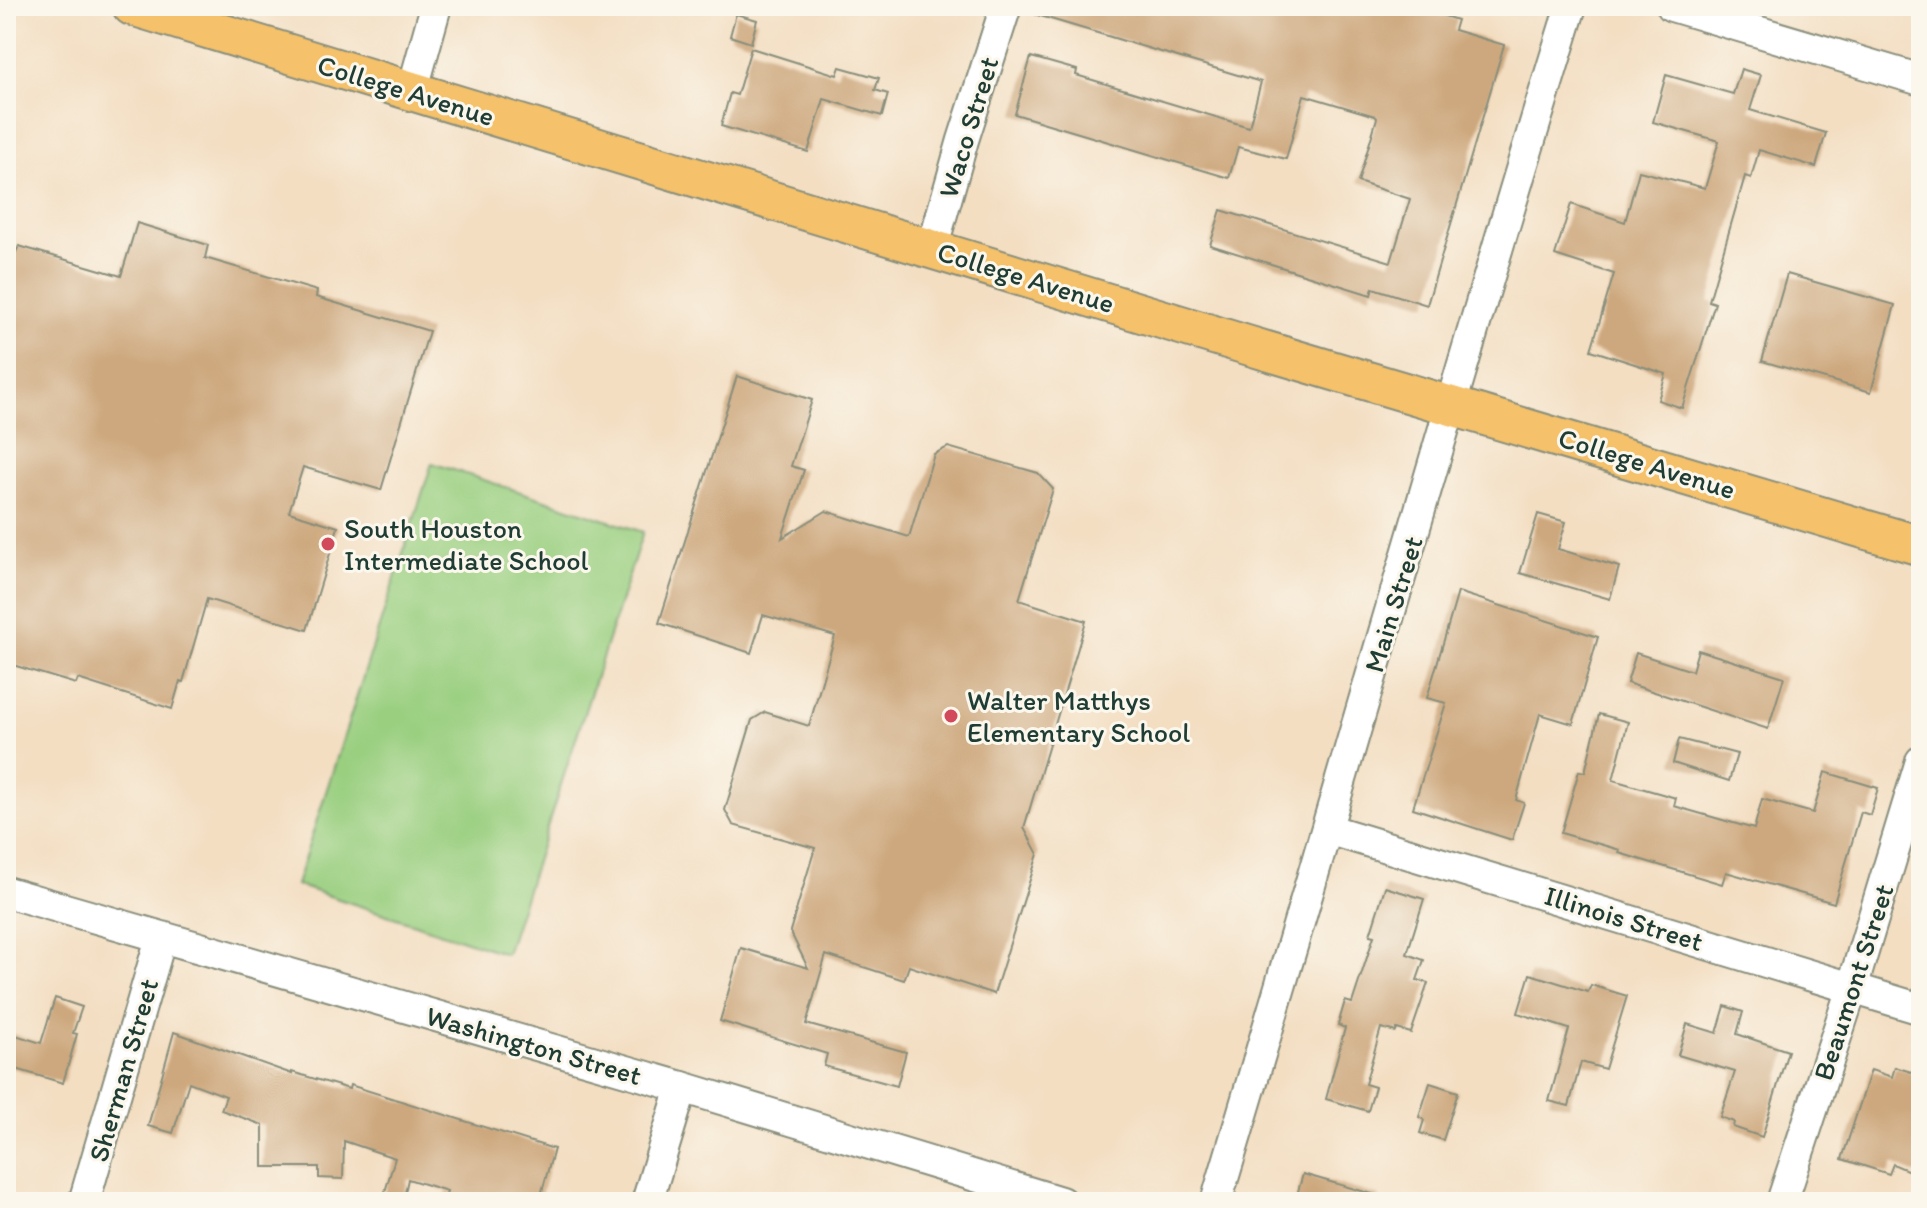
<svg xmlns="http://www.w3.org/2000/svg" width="1927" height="1208" viewBox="0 0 1927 1208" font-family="Itim,sans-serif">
	<rect width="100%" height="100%" fill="#fbf7ec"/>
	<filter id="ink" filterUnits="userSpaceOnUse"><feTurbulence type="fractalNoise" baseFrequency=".0125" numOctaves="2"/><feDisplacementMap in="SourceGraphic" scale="16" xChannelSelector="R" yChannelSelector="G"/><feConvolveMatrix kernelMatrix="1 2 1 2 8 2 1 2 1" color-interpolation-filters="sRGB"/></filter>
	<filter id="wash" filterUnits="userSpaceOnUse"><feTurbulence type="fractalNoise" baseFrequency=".006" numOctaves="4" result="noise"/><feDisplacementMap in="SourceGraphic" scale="32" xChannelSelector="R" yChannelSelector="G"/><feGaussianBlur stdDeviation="1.8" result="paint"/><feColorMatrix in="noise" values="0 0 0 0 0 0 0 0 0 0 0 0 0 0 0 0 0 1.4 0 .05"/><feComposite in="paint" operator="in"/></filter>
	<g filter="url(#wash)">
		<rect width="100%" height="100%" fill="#f3dec2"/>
		<path fill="#9acf80" stroke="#5c865a" stroke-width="2" d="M432 463 643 532 506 954 296 885Z"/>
		<g id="blocks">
			<g fill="#cda87e">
				<path d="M1025 6H1413L1457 20 1454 30 1504 45 1427 305 1373 288 1371 295 1210 245 1221 210 1391 262 1410 199 1358 182 1377 118 1375 116 1304 95 1286 159 1238 147 1229 178 1015 114 1031 57 1077 70 1076 75 1249 127 1261 82 1024 11Z"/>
				<path d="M736 14 757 20 751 43 730 36Z"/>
				<path d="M751 48 837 75 840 67 879 78 875 90 888 94 882 116 824 99 808 152 721 126 730 93 737 95Z"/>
				<path d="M1741 69 1761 75 1750 110 1826 133 1816 167 1759 150 1751 178 1745 176 1709 301 1715 303 1682 408 1658 400 1666 374 1591 350 1614 274 1555 255 1571 204 1625 222 1639 171 1705 188 1719 141 1653 122 1666 75 1733 94Z"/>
				<path d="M137 223 208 245 205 258 317 291 316 297 429 331 381 490 303 467 289 512 338 527 307 630 207 599 183 682 180 681 172 709 78 679 76 684 6 663V249L16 252 19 246 121 276Z"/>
				<path d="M1787 274 1895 305 1871 392 1762 361Z"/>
				<path d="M737 376 812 400 791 466 804 470 782 538 826 511 909 537 934 454 948 447 1038 473 1053 489 1019 600 1086 621 1024 828 1038 854 994 994 909 966 904 980 826 955 806 1024 906 1052 897 1086 824 1066 827 1054 720 1021 741 948 808 968 790 931 815 848 733 825 725 810 752 720 765 712 809 726 835 636 763 615 751 653 659 623Z"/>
				<path d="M1538 514 1566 522 1558 549 1619 567 1610 599 1520 573Z"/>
				<path d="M1458 592 1598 637 1573 724 1540 714 1516 800 1524 803 1512 840 1413 808 1446 703 1427 698Z"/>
				<path d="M1698 650 1784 677 1768 729 1627 683 1636 653 1692 671Z"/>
				<path d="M1599 714 1628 722 1613 780 1676 798 1674 806 1754 829 1762 799 1813 813 1825 772 1878 788 1870 815 1861 812 1834 903 1726 872 1722 884 1619 853 1620 850 1561 833 1579 771 1585 772Z"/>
				<path d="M1679 739 1737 754 1729 781 1673 763Z"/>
				<path d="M1385 887 1424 899 1407 954 1424 960 1417 980 1428 983 1411 1033 1397 1029 1396 1032 1381 1028 1365 1084 1375 1087 1368 1111 1326 1099 1345 1028 1338 1025 1345 1001 1352 1003 1374 936 1370 935Z"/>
				<path d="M1530 974 1588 992 1591 985 1627 996 1605 1069 1581 1062 1569 1106 1549 1101 1569 1029 1518 1013Z"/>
				<path d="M55 998 82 1007 73 1033 77 1034 63 1083 6 1066V1032L41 1043Z"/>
				<path d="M1725 1006 1743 1012 1737 1034 1788 1051 1762 1137 1733 1127 1734 1122 1720 1117 1735 1072 1678 1055 1687 1024 1717 1033Z"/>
				<path d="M174 1032 292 1074V1072L349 1089 350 1085 554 1149 539 1202H456L445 1198 447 1191 408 1179 403 1202H382L395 1158 344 1141 343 1179 319 1178V1167H263V1125L221 1110 226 1096 189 1082 173 1133 148 1126Z"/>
				<path d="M1895 1067 1921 1075V1176L1893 1164 1889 1174 1842 1159 1871 1070 1892 1077Z"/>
				<path d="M1430 1083 1458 1092 1443 1140 1420 1133 1424 1120 1419 1117Z"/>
				<path d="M1303 1174 1379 1196 1378 1202H1295Z"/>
			</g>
		</g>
	</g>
	<g filter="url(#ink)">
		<use href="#blocks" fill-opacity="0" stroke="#898e7b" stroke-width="2"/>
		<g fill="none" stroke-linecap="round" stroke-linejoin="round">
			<defs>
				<g id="minor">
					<path d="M1672 6 1921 80"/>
					<path d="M412 92 436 6"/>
					<path d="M932 249 963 140 1006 6"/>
					<path d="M1327 829 1921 1009"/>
					<path d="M6 892 682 1087 1061 1202"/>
					<path d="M84 1202 161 938"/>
					<path d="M647 1202 682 1087"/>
					<path d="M1216 1202C1336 804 1448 403 1571 6"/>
					<path d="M1782 1202 1852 988 1921 761"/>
				</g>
				<path id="major" d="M132 6 1250 346 1921 546"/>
			</defs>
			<use href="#minor" stroke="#898e7b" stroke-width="34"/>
			<use href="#major" stroke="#898e7b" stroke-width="42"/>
			<use href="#minor" stroke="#fff" stroke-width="30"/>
			<use href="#major" stroke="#f5c16b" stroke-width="38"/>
		</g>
	</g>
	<g fill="#d1495b" stroke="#fbf7ec" stroke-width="3">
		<circle cx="328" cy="544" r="8"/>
		<circle cx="951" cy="716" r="8"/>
	</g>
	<g text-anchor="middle" stroke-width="6" stroke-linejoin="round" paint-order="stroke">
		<g font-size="28" fill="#1f3d34" stroke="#fbf7ec">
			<text transform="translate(406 90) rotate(17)" y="10">College Avenue</text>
			<text transform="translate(968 127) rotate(-73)" y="10">Waco Street</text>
			<text transform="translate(1026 277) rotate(17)" y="10">College Avenue</text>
			<text transform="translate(1647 463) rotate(17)" y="10">College Avenue</text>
			<text transform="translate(1393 604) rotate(-73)" y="10">Main Street</text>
			<text transform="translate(1624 918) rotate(17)" y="10">Illinois Street</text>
			<text transform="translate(1853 982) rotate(-72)" y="10">Beaumont Street</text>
			<text transform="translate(534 1045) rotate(16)" y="10">Washington Street</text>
			<text transform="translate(123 1070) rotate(-74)" y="10">Sherman Street</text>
		</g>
		<g font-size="28" fill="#1f3d34" stroke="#fbf7ec" text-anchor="start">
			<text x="344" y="538">South Houston<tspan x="344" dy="32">Intermediate School</tspan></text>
			<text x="967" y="710">Walter Matthys<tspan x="967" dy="32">Elementary School</tspan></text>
		</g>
	</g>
	<rect width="1927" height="1208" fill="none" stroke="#fbf7ec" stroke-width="32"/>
</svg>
